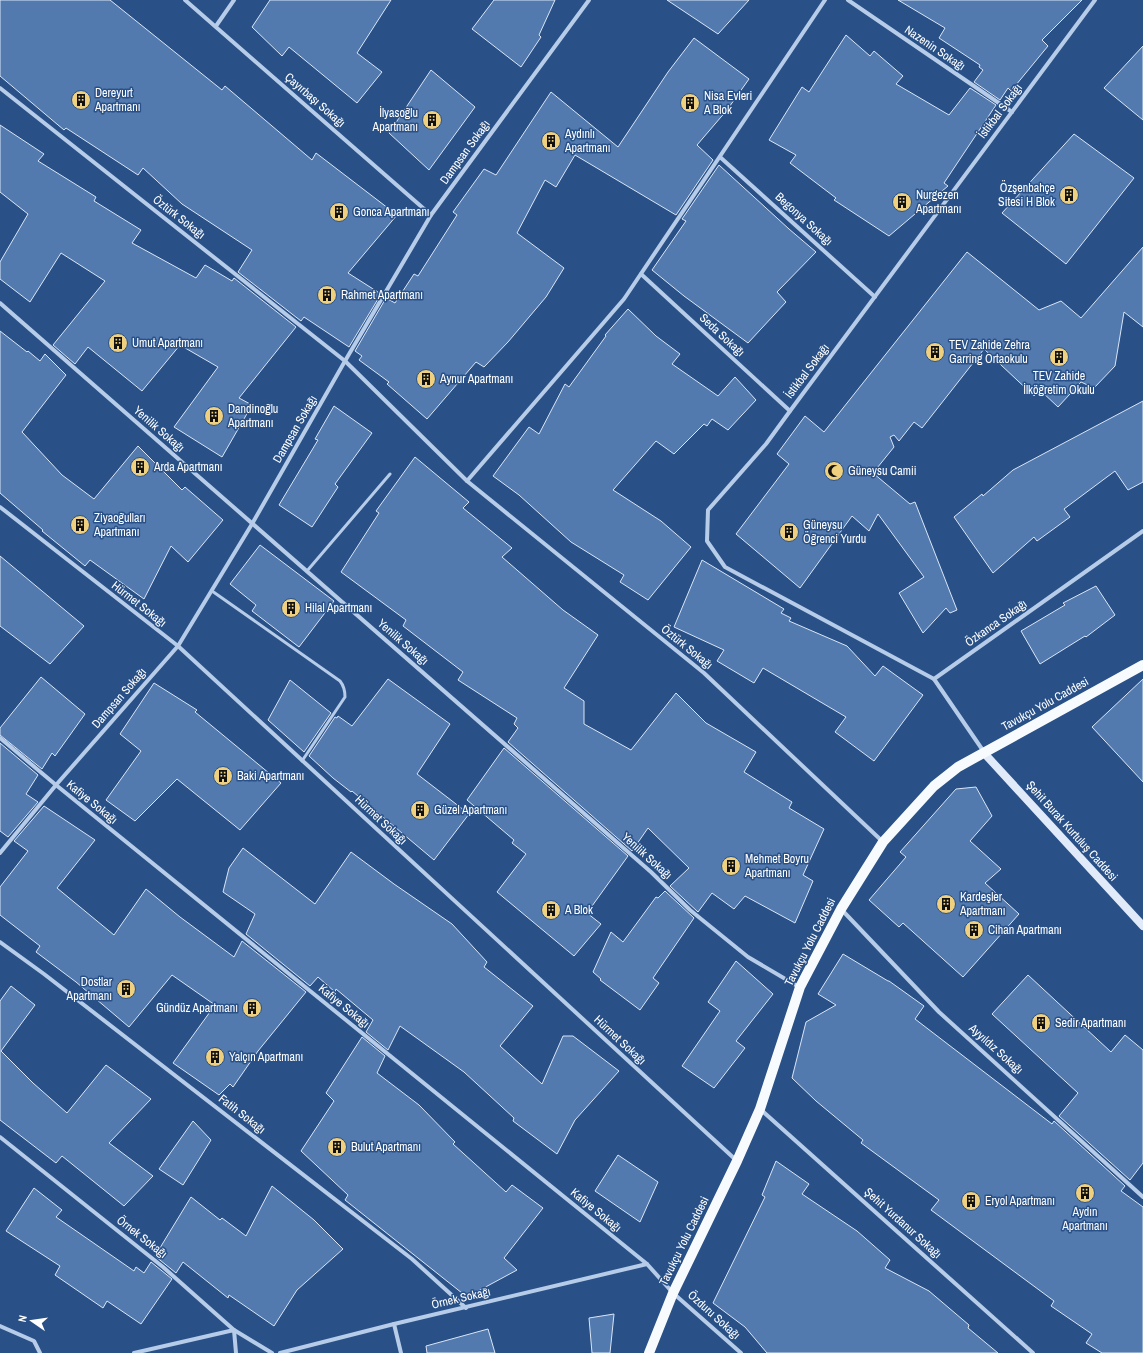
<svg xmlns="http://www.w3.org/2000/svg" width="1143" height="1353" viewBox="0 0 1143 1353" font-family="'Archivo Narrow',sans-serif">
	<rect width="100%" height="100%" fill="#295188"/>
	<g fill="#527aaf" stroke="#dae6f7">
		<path d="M0 0H110L222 90 225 86 312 160 316 153 397 215 348 273 381 294 349 347 304 317 301 321 238 272 252 250 182 204 143 168 138 175 66 128 64 130 0 76Z"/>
		<path d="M270 0H391L357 53 382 72 357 103 289 47 282 56 252 27Z"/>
		<path d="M494 0H555L539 35 541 37 521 67 472 29Z"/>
		<path d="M667 0H749L718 34Z"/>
		<path d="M898 0H1082L1042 40 1048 46 1011 91 1008 88 1000 100 974 82 983 70 979 67 980 65 939 38 945 28Z"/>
		<path d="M846 35 870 56 874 51 903 76 896 84 949 115 970 88 996 105 944 183 948 186 889 236 834 200 836 198 790 163 796 155 769 140 802 87 809 92Z"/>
		<path d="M694 38 749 79 727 110 697 145 713 160 676 215 575 155 556 187 545 180 517 233 564 268 546 297 508 342 484 367 476 362 427 419 387 384 389 382 359 360 362 356 355 351 386 298 395 303 414 274 418 276 457 215 453 212 466 194 484 169 496 175 551 92 618 147 668 72Z"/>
		<path d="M1143 46V120L1104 88Z"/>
		<path d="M431 70 475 107 429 170 389 133Z"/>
		<path d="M0 125 44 154 38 161 96 197 94 201 141 230 132 243 196 278 205 265 232 281 234 278 296 327 239 398 252 405 222 457 174 427 218 367 180 345 142 391 88 347 75 364 53 345 105 281 61 253 30 302 0 279V262L28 214 0 192Z"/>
		<path d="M1074 134 1134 178 1066 264 1002 213Z"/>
		<path d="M719 165 789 229 816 252 777 292 786 302 748 343 684 296 652 270 686 221 682 219Z"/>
		<path d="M1143 247V327L1124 312 1115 366 1094 388 1081 382 1058 407 1040 390 1034 396 984 349 922 428 914 422 899 441 894 435 890 437 894 447 873 473 910 504 915 502 957 610 950 613 946 608 923 633 899 593 924 577 878 514 869 531 852 516 800 588 736 534 789 464 777 454 805 416 824 432 967 252 1039 310 1061 301 1081 318Z"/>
		<path d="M628 309 656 336 680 354 672 364 718 396 735 377 756 400 728 430 712 419 707 426 704 424 674 454 656 441 613 490 661 521 691 547 648 600 620 582 624 575 571 542 519 495 493 476 529 427 539 434 565 384 569 387 606 336 605 335Z"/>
		<path d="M0 331 27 352 28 351 40 361 45 354 66 375 22 432 62 475 94 499 138 446 182 490 185 487 223 520 188 562 171 546 144 599 90 560 85 566 42 531 43 530 0 493Z"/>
		<path d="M1143 401V482L1128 490 1115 471 1064 509 1070 517 1037 541 1034 537 993 573 954 517 982 494 983 496 1013 470Z"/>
		<path d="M334 406 372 433 335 484 338 487 312 527 279 505 318 440 315 439Z"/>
		<path d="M415 457 469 502 463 508 512 548 502 557 563 610 598 635 564 688 584 701V724L631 750 676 693 706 723 756 752 744 772 792 802 789 808 824 829 803 875 813 881 795 923 745 896 734 909 712 893 698 912 670 886 689 868 648 828 632 851 508 742 518 728 514 724 517 718 458 680 463 672 403 626 406 620 341 572 379 513 376 511Z"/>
		<path d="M260 545 334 601 299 647 252 611 256 605 230 584Z"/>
		<path d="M0 556 84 626 50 664 0 626Z"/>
		<path d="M702 560 784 609 781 613 791 618 789 621 847 646 875 676 883 666 923 695 874 761 835 732 846 717 763 668 754 683 717 661 724 650 674 627Z"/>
		<path d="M1096 586 1115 615 1086 637 1085 636 1040 664 1021 631 1065 605 1063 603Z"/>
		<path d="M41 677 85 714 55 756 52 753 42 769 0 735V728Z"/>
		<path d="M388 679 450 724 417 774 469 814 434 860 352 791 351 792 333 778 309 756 335 717 337 718 338 716 352 726Z"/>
		<path d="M1143 679V782L1092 727Z"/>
		<path d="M290 680 331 713 304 752 268 720Z"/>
		<path d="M154 683 197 710 195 712 281 783 240 830 177 779 135 821 106 800 141 751 120 734Z"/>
		<path d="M0 743 38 775 26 794 38 802 8 837 0 831Z"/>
		<path d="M504 748 628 856 587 913 601 924 574 956 497 892 526 854 512 843 514 840 467 800Z"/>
		<path d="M976 787 992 816 970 841 1001 869 985 883 1019 914 963 977 903 923 899 927 869 900 906 857 900 852 956 789Z"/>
		<path d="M44 806 95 840 57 888 114 935 146 889 180 917 234 957 242 941 306 992 258 1051 233 1087 230 1084 219 1095 173 1063 215 1005 172 975 129 1027 76 982 36 952 40 946 0 915V887L28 851 14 841Z"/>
		<path d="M243 848 315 904 351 852 394 884 452 924 487 962 484 967 533 1006 500 1046 542 1084 563 1036H573L619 1071 575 1120 557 1154 513 1121 514 1118 464 1072 400 1026 388 1050 366 1032 373 1020 336 989 335 992 318 977 310 986 246 934 255 914 223 892 229 868Z"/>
		<path d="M665 891 694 918 653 978 659 983 640 1010 600 980 601 979 593 972 611 932 623 942 656 897 658 898Z"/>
		<path d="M843 954 888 981H889L924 1006 915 1019 1052 1124 1054 1121 1125 1186 1121 1191 1143 1207V1353H1102L1086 1343 1092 1334 1051 1306 1054 1301 931 1210 939 1200 861 1143 863 1140 816 1101 792 1078 806 1022 836 1005 818 994Z"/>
		<path d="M736 961 773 994 736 1041 745 1048 714 1088 682 1066 720 1011 708 1002Z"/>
		<path d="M1028 975 1111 1052 1125 1035 1143 1050V1163L1130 1180 1059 1116 1078 1093 992 1014Z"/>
		<path d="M11 986 35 1005 1 1051 33 1083 67 1113 106 1065 151 1099 109 1143 153 1176 124 1206 62 1156 56 1163 0 1120V1001Z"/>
		<path d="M362 1037 385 1056 377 1073 419 1105 455 1142 453 1144 506 1192 512 1185 543 1208 504 1258 517 1270 467 1297 345 1200 348 1195 301 1151 334 1101 326 1093Z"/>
		<path d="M193 1121 211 1140 183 1185 159 1169Z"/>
		<path d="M618 1155 658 1182 640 1222 595 1191Z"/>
		<path d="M776 1161 809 1184 802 1194 857 1231 890 1260 885 1268 929 1291 969 1325 968 1328 998 1353H767L745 1327 713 1303 765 1197 762 1195Z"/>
		<path d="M272 1186 314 1220 343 1249 297 1290 274 1326 229 1295 228 1298 183 1262 176 1273 155 1256 191 1197 220 1220 222 1218 246 1236Z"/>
		<path d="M34 1188 62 1210 56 1217 134 1271 136 1267 144 1273 151 1262 172 1279 141 1324 107 1301 103 1308 55 1275 60 1266 6 1231Z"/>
		<path d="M614 1314 610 1353H592L589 1318Z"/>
		<path d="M488 1329 495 1353H427L426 1346Z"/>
	</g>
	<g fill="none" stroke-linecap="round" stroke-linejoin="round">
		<g stroke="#b6cce8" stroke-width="3">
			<path d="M307 571 390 474"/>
			<path d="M212 591 340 681C344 686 345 691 345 697L302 761"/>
		</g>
		<g stroke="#b6cce8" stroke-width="4">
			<path d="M185 0 431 215"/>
			<path d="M848 0 1012 112"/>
			<path d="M216 26 234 0"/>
			<path d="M0 88 345 361 467 481 624 299 825 0"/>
			<path d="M720 157 875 297"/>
			<path d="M641 274 790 411"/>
			<path d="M0 303 651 872 690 910 748 957 799 987"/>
			<path d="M467 481 704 673 882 841"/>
			<path d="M0 507 178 646 737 1161"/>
			<path d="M934 679 725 567 707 541 708 510 766 444 790 411 1095 0"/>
			<path d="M0 738 56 785 647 1264 673 1293 741 1353"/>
			<path d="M984 752 934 679 1143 531"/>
			<path d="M0 853 56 785 178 646 252 524 345 361 431 215 589 0"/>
			<path d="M841 909 939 1012 1143 1197"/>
			<path d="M0 942 44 974 412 1259 466 1308"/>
			<path d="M760 1109 1033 1353"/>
			<path d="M0 1137 163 1267 234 1330 272 1353"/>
			<path d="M394 1324 401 1353"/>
			<path d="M0 1326 34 1341 40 1353"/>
			<path d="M134 1353 234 1330 236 1353"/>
			<path d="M280 1353 394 1324 647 1264"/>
		</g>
		<path stroke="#e0eaf8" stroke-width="8" d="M984 753 1143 926"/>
		<path stroke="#f8fbfe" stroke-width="10" d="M649 1353 673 1293 737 1161 760 1109 800 987 841 909 883 842 934 786 958 767 1143 665"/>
	</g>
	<defs>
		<symbol id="building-disc" viewBox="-11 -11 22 22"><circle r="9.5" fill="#efd07e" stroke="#295188"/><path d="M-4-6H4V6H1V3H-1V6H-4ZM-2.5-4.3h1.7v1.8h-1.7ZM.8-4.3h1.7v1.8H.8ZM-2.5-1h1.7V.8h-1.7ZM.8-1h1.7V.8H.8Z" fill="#111"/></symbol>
		<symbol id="mosque-disc" viewBox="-11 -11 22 22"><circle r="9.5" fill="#efd07e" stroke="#295188"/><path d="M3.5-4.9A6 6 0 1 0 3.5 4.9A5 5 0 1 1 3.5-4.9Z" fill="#111"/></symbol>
	</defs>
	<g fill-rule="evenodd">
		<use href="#building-disc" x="70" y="89" width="22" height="22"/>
		<use href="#building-disc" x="679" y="92" width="22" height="22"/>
		<use href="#building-disc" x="421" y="109" width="22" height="22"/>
		<use href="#building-disc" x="540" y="130" width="22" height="22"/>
		<use href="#building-disc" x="1058" y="184" width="22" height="22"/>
		<use href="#building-disc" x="891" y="191" width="22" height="22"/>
		<use href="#building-disc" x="328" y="201" width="22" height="22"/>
		<use href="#building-disc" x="316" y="284" width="22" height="22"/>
		<use href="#building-disc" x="107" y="332" width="22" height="22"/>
		<use href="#building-disc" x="924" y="341" width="22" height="22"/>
		<use href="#building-disc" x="1048" y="346" width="22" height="22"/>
		<use href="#building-disc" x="415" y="368" width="22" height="22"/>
		<use href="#building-disc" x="203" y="405" width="22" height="22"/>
		<use href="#building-disc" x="129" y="456" width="22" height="22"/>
		<use href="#mosque-disc" x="823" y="460" width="22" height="22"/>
		<use href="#building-disc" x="69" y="514" width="22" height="22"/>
		<use href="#building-disc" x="778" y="521" width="22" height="22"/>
		<use href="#building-disc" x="280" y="597" width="22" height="22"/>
		<use href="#building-disc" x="212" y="765" width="22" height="22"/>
		<use href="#building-disc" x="409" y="799" width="22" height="22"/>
		<use href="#building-disc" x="720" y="855" width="22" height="22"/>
		<use href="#building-disc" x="935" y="893" width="22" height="22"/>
		<use href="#building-disc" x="540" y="899" width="22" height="22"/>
		<use href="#building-disc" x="963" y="919" width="22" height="22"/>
		<use href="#building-disc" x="115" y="978" width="22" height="22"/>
		<use href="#building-disc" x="241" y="997" width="22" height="22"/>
		<use href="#building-disc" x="1030" y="1012" width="22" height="22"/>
		<use href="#building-disc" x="204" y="1046" width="22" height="22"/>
		<use href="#building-disc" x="326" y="1136" width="22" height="22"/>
		<use href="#building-disc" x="1074" y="1182" width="22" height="22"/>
		<use href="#building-disc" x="960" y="1190" width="22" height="22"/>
	</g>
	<g text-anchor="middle" stroke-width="3" stroke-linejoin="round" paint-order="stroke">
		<g font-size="12" fill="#fff" stroke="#295188">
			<text transform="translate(935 48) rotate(34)" y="4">Nazenin Sokağı</text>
			<text transform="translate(315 100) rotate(41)" y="4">Çayırbaşı Sokağı</text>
			<text transform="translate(1000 111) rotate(-53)" y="4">İstikbal Sokağı</text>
			<text transform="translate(465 152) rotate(-54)" y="4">Dampsan Sokağı</text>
			<text transform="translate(179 217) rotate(38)" y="4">Öztürk Sokağı</text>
			<text transform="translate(804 219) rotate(42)" y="4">Begonya Sokağı</text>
			<text transform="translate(722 335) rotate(43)" y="4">Seda Sokağı</text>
			<text transform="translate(807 371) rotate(-53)" y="4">İstikbal Sokağı</text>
			<text transform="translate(159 429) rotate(41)" y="4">Yenilik Sokağı</text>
			<text transform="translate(295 429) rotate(-60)" y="4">Dampsan Sokağı</text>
			<text transform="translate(139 604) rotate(38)" y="4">Hürmet Sokağı</text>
			<text transform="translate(996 623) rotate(-35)" y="4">Özkanca Sokağı</text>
			<text transform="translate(403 642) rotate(41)" y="4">Yenilik Sokağı</text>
			<text transform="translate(687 647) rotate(39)" y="4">Öztürk Sokağı</text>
			<text transform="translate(119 698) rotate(-49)" y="4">Dampsan Sokağı</text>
			<text transform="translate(1045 704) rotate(-29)" y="4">Tavukçu Yolu Caddesi</text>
			<text transform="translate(92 802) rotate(39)" y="4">Kafiye Sokağı</text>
			<text transform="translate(381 820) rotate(43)" y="4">Hürmet Sokağı</text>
			<text transform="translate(1072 831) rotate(48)" y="4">Şehit Burak Kurtuluş Caddesi</text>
			<text transform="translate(647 856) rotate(42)" y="4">Yenilik Sokağı</text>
			<text transform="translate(810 942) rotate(-63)" y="4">Tavukçu Yolu Caddesi</text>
			<text transform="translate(344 1006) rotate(39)" y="4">Kafiye Sokağı</text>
			<text transform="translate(620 1040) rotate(43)" y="4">Hürmet Sokağı</text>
			<text transform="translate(996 1049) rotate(42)" y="4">Ayyıldız Sokağı</text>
			<text transform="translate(242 1114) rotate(38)" y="4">Fatih Sokağı</text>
			<text transform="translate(596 1210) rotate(39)" y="4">Kafiye Sokağı</text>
			<text transform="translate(903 1223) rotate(42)" y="4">Şehit Yurdanur Sokağı</text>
			<text transform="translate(142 1237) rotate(38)" y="4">Örnek Sokağı</text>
			<text transform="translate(684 1241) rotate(-64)" y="4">Tavukçu Yolu Caddesi</text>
			<text transform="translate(461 1298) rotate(-13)" y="4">Örnek Sokağı</text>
			<text transform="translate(714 1315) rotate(42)" y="4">Özduru Sokağı</text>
		</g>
		<g font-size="12" fill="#fff" stroke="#295188" text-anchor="start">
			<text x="95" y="97">Dereyurt<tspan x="95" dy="14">Apartmanı</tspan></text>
			<text x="704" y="100">Nisa Evleri<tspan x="704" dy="14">A Blok</tspan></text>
			<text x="418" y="117" text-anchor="end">İlyasoğlu<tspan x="418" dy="14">Apartmanı</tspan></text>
			<text x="565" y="138">Aydınlı<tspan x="565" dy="14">Apartmanı</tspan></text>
			<text x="1055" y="192" text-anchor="end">Özşenbahçe<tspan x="1055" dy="14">Sitesi H Blok</tspan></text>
			<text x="916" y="199">Nurgezen<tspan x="916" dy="14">Apartmanı</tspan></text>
			<text x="353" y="216">Gonca Apartmanı</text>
			<text x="341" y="299">Rahmet Apartmanı</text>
			<text x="132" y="347">Umut Apartmanı</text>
			<text x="949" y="349">TEV Zahide Zehra<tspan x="949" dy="14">Garring Ortaokulu</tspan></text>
			<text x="1059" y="380" text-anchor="middle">TEV Zahide<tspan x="1059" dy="14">İlköğretim Okulu</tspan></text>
			<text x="440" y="383">Aynur Apartmanı</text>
			<text x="228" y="413">Dandinoğlu<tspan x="228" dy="14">Apartmanı</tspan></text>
			<text x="154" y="471">Arda Apartmanı</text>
			<text x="848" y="475">Güneysu Camii</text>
			<text x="94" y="522">Ziyaoğulları<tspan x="94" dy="14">Apartmanı</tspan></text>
			<text x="803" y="529">Güneysu<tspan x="803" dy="14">Öğrenci Yurdu</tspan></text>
			<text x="305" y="612">Hilal Apartmanı</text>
			<text x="237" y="780">Baki Apartmanı</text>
			<text x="434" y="814">Güzel Apartmanı</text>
			<text x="745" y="863">Mehmet Boyru<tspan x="745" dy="14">Apartmanı</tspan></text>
			<text x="960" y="901">Kardeşler<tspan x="960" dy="14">Apartmanı</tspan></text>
			<text x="565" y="914">A Blok</text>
			<text x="988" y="934">Cihan Apartmanı</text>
			<text x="112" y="986" text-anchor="end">Dostlar<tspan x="112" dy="14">Apartmanı</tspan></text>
			<text x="238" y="1012" text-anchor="end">Gündüz Apartmanı</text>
			<text x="1055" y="1027">Sedir Apartmanı</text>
			<text x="229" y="1061">Yalçın Apartmanı</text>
			<text x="351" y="1151">Bulut Apartmanı</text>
			<text x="985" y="1205">Eryol Apartmanı</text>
			<text x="1085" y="1216" text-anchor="middle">Aydın<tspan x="1085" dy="14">Apartmanı</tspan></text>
		</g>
	</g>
	<g transform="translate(32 1321) rotate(283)" stroke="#295188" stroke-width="3" paint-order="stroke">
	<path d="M0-3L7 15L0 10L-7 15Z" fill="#ffffff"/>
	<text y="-6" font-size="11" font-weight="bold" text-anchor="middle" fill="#ffffff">N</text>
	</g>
</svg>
